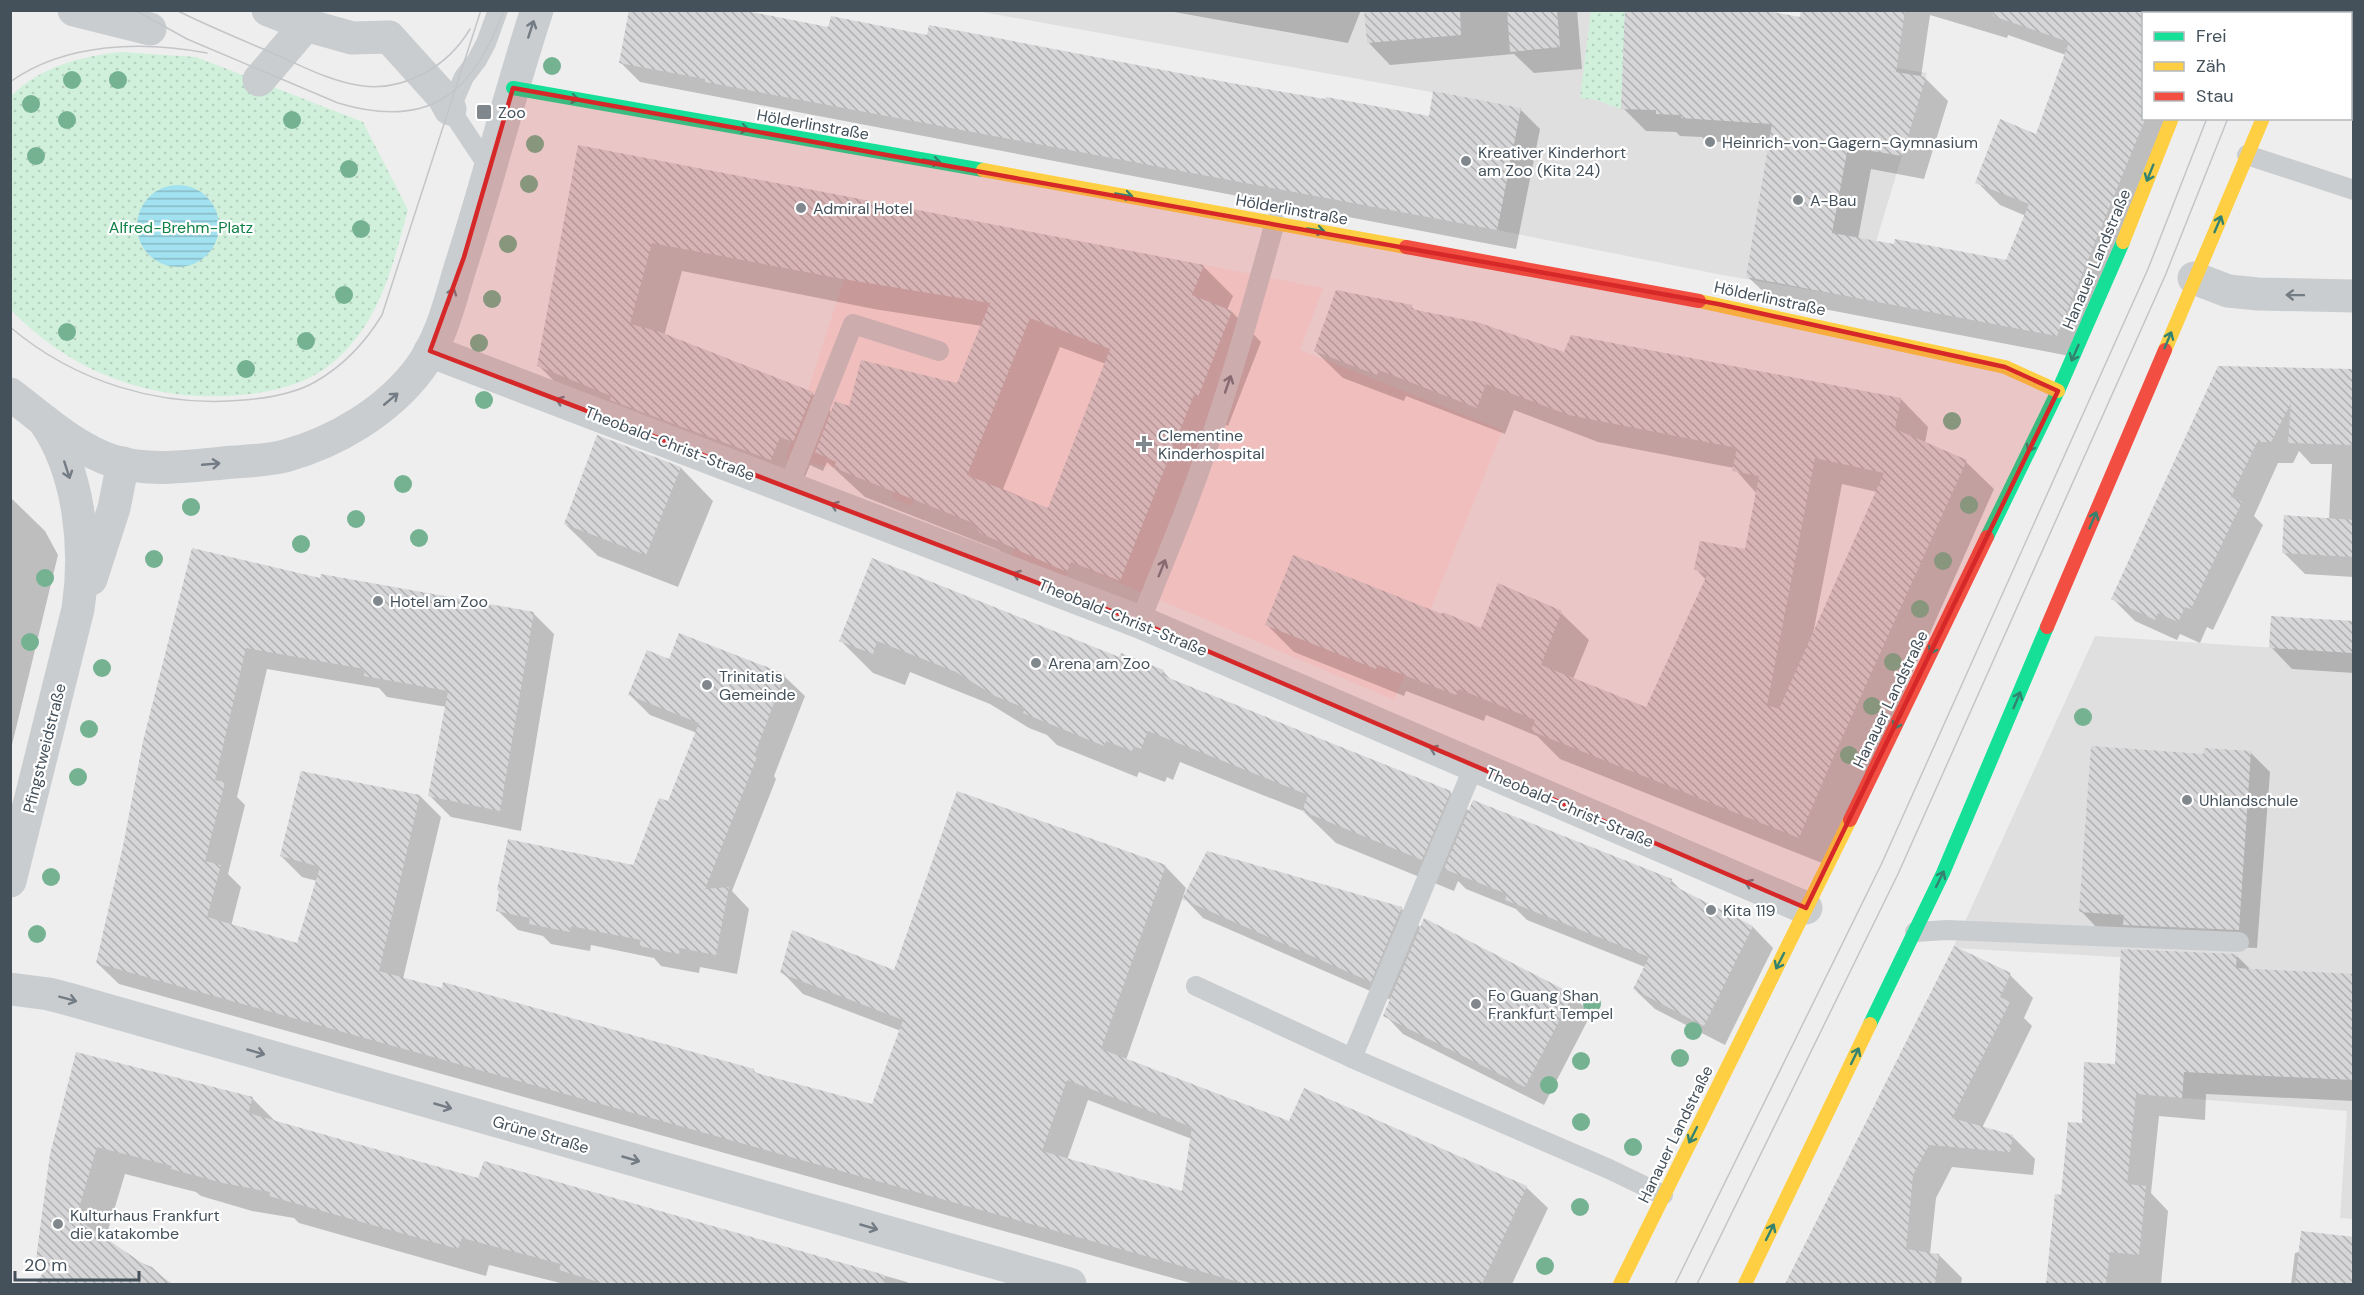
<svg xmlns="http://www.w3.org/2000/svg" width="2364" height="1295" viewBox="0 0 2364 1295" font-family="'DM Sans',sans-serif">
	<defs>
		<pattern id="park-dots" width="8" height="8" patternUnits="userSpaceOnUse" patternTransform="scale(1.5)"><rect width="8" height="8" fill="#d0f0db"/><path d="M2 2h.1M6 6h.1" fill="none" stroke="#b4d0be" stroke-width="1.8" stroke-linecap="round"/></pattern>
		<pattern id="water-rules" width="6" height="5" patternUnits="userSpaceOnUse" patternTransform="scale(1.5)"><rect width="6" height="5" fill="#a2e1f0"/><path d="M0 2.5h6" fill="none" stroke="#86b9c5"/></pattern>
		<pattern id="building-back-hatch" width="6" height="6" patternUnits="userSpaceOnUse" patternTransform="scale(1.5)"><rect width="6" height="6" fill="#d6d6d8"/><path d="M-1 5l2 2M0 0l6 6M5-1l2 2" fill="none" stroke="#afb0b2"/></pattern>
	</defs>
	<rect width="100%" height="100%" fill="#efeeee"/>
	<g fill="#e0dfe0">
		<path d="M976 11H1701L1794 51 1927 73 1859 298 1722 275 1497 230 1521 108Z"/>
		<path d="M2095 636 2353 653V1219L2340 1218 2347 1111 2182 1098 2189 961 1953 948Z"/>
	</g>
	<path fill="#f6e4e3" d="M863 200 1051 245 1055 236 1323 288 1300 350 1503 430 1394 700 1071 562 1065 578 1011 556 1018 541 985 535 979 531V525L914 499 911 506 893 498 894 491 834 468 786 458 844 279Z"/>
	<g fill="url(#park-dots)">
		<path d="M1591 11H1625L1621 109 1596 100 1580 98Z"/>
		<path d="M122 52 196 57 363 122 408 210C393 264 381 319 337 359 313 381 282 390 250 394 159 405 75 376 11 310V96C40 67 81 56 122 52Z"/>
	</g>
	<circle fill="url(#water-rules)" cx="178" cy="226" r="41"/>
	<g fill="#0003" fill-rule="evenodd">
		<path d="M1163 10H1361L1348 43Z"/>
		<path d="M1365 10H1577L1582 69 1534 73 1514 54 1390 65 1368 42Z"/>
		<path d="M1803 10H2220L2218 14H2144V118H2176L2080 358 1771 299 1748 277 1770 145 1706 141 1702 137 1680 136 1676 132 1646 131 1623 108 1802 19ZM1930 15 2007 38 2008 35 2066 55 2037 135 1977 182 2000 205 2026 216 2007 262 1858 239 1871 169 1924 179 1948 101 1925 78 1921 77Z"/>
		<path d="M829 29 928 36 1430 118 1520 109 1540 129 1516 249 640 82 621 63Z"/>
		<path d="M579 147 1203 266 1233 296 1227 310 1232 312 1261 342 1228 426 1224 424 1150 610 1012 563 999 550 865 497 827 462 823 471 810 465 800 489 569 396 539 366ZM682 271 874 309 982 326 958 385 832 413 812 393 664 336ZM1060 347 1106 364 1049 509 1003 489Z"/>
		<path d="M1411 306 1417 312 1565 354 1572 337 1901 399 1928 427 1925 443 1966 462 1994 489 1827 865 1560 759 1537 736 1486 715 1484 721 1406 691 1404 696 1294 652 1266 624 1482 630 1561 613 1589 640 1573 679 1647 709 1706 580 1696 569 1747 551 1757 494 1734 468 1598 442 1514 410 1505 434 1406 396 1404 401 1343 378 1315 351ZM1842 484 1877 492 1813 634Z"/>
		<path d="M2219 368 2354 370V577L2305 574 2283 552 2329 519 2332 464H2311L2299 451 2293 463H2278L2254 516 2263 525 2213 630 2207 627 2200 643 2180 634 2177 640 2135 621 2113 599Z"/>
		<path d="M598 437 681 468 713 501 678 587 598 556 565 524Z"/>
		<path d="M10 497 45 531 58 555 10 753Z"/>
		<path d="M193 550 321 580 533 613 554 634 521 831 451 817 430 796 447 707 387 697 379 688 267 669 237 797 245 805 228 874 241 887 231 926 298 945 317 881 302 877 281 856 420 796 441 817 403 979 753 1070 758 1074 873 1106 901 1031 803 994 782 972H895L1165 866 1186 888 1126 1060 1290 1123 1305 1090 1526 1187 1548 1208 1512 1284H1194L119 984 97 963ZM1088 1100 1192 1139 1183 1192 1067 1160Z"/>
		<path d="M873 560 1120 659 1163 671 1173 682 1450 792 1470 812 1671 880 1684 893 1753 927 1773 948 1725 1045 1655 1009 1634 989 1645 967 1527 920 1516 909 1466 889 1458 881 1454 891 1336 843 1303 811 1180 762 1173 780 1167 777 1165 782 1139 772 1137 777 1057 745 1047 735 1029 728 990 704 910 672 905 685 873 673 841 641Z"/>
		<path d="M2354 623V673L2292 669 2271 647Z"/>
		<path d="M670 660 784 676 805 696 774 776 776 779 732 891 749 909 737 974 700 967 699 973 661 966 654 958 591 945 590 951 551 944 543 936 518 930 497 910 633 866 669 803 697 733 650 715 630 695Z"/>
		<path d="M2251 753 2270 772 2257 948 2143 943 2099 930 2081 911 2204 755Z"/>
		<path d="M1184 898 1400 907 1421 928 1572 995 1591 1014 1544 1105 1403 1034 1385 1015 1391 1000 1203 918Z"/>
		<path d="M1955 948 2010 975 2033 998 2024 1018 2032 1026 1982 1128 2012 1136 2035 1159 2033 1175 1952 1167 1936 1198 1930 1254 1939 1255 1962 1278 1961 1284H1787Z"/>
		<path d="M2236 955 2251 970 2354 975V1101L2206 1094 2205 1120 2159 1116 2151 1193 2168 1211 2161 1284H2048L2057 1196H2062L2084 1125 2116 1065Z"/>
		<path d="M252 1098 277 1123 479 1180 485 1163 907 1282 910 1284H564L489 1265 486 1276 299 1223 294 1218 252 1211 201 1196 196 1192 125 1174 105 1240 136 1261 152 1267 170 1284H37L48 1269 37 1259 51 1155Z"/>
		<path d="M2354 1239V1284H2291L2295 1253Z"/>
	</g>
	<g fill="url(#building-back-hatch)" fill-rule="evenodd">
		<path d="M629 10H741L828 27 831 16 927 35 929 25 1231 83 1325 99 1326 97 1429 116 1433 91 1521 108 1497 230 705 82V79L619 63Z"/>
		<path d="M1364 10H1460L1461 35 1367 43Z"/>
		<path d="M1507 10H1557L1560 47 1510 52Z"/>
		<path d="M1625 10H1762L1800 17 1801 10H1905L1896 72 1926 77 1902 156 1848 147 1832 233 1894 244 1895 239 2006 260 2029 204 1975 183 2000 119 2036 134 2069 42 1993 16 1994 10H2144V122L2057 336 1746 277 1772 124 1681 118V115L1656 114V110L1621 109Z"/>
		<path d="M578 145 1204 265 1192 295 1232 311 1198 397 1194 395 1120 581 1071 562 1067 572 980 533 973 523 834 468 836 462 815 452 835 401 849 406 861 360 957 383 990 303 843 279 652 243 630 324 660 332 813 392 793 442 780 437 771 460 610 400 611 396 537 366ZM1030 318 1110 349 1048 508 967 475Z"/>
		<path d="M1336 290 1412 305 1411 309 1477 322 1564 352 1571 335 1901 398 1895 429 1967 460 1833 758 1799 838 1531 731 1535 720 1459 689 1456 695 1378 665 1376 669 1265 625 1293 555 1442 614 1443 612 1481 628 1498 583 1562 611 1541 665 1646 707 1707 575 1694 569 1700 541 1745 549 1759 476 1732 471 1737 448 1569 415 1486 384 1477 408 1379 370 1377 375 1314 351ZM1815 458 1884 473 1779 709 1767 705Z"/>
		<path d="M2218 366 2354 369V445L2288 443 2291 403 2271 442H2257L2231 497 2242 502 2191 609 2185 607 2178 622 2158 613 2155 620 2111 599Z"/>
		<path d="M597 435 681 467 646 555 564 524Z"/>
		<path d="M2284 515 2354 520V557L2282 553Z"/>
		<path d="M192 548 320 578 321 574 534 612 500 811 428 796 448 691 364 676 365 669 246 648 215 780 225 782 205 861 221 865 207 917 297 943 320 867 280 856 301 771 420 795 379 971 442 988 443 982 754 1069 753 1072 872 1104 903 1020 780 973 792 930 894 970 957 791 1166 865 1101 1049 1289 1121 1304 1088 1527 1186 1482 1284H1246L96 963 123 846 143 741ZM1067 1080 1192 1127 1182 1191 1042 1151Z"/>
		<path d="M872 558 1119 657 1121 653 1164 670 1161 675 1169 678 1451 791 1422 860 1302 811 1308 795 1148 731 1141 749 1134 746 1132 751 1106 741 1104 746 1023 713 1025 708 995 696 956 672 877 641 873 654 839 641Z"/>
		<path d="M2271 616 2354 621V653L2269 648Z"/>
		<path d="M679 633 785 674 754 756 757 757 705 889 729 887 716 955 680 948 679 954 639 946 641 940 605 933 571 926 570 932 529 924 530 918 496 911 499 891 497 890 508 839 633 865 659 798 668 801 699 723 628 695 647 650 669 659Z"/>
		<path d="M2091 746 2203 754 2204 748 2251 751 2239 930 2123 925 2124 915 2079 912Z"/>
		<path d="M1473 800 1672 879 1670 884 1753 926 1704 1026 1633 989 1649 957 1505 900 1507 894 1444 869Z"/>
		<path d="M1207 851 1402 907 1371 982 1182 899Z"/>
		<path d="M1424 918 1573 994 1525 1087 1383 1016Z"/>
		<path d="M1954 946 2011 973 2000 997 2010 1002 1952 1118 2013 1135 2010 1152 1929 1145 1913 1175 1906 1249 1939 1254 1935 1284H1785Z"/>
		<path d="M2121 949 2237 954 2236 968 2354 974V1080L2184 1072 2182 1098 2136 1094 2127 1184 2146 1186 2139 1255 2110 1252 2106 1284H2046L2055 1194 2061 1195 2068 1122 2082 1123 2084 1062 2115 1064Z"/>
		<path d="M76 1052 253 1097 248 1113 478 1178 484 1161 885 1275 884 1284H605L559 1270 561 1264 462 1238 458 1249 269 1196 270 1192 223 1183 171 1169 172 1166 97 1147 76 1218 173 1284H35L47 1268 36 1259 50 1154Z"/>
		<path d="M2301 1231 2354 1237V1284H2295Z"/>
	</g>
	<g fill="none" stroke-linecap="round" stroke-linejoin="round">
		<g stroke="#cacdcf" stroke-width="20">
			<path d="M2247 155 2354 190"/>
			<path d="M490 169 450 109 464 77 477 60 486 43 498 10"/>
			<path d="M788 488 853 324 939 351"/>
			<path d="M1140 622C1154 586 1169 551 1183 515 1220 420 1248 321 1275 222"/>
			<path d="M1915 932 1947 930 2239 942"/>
			<path d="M1196 986 1352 1058 1609 1169 1663 1195"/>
			<path d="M1352 1058 1474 766"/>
		</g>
		<g stroke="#cacdcf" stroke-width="33">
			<path d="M74 10 150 29"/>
			<path d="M268 10 306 25 352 38 389 37 444 98 450 109"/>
			<path d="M259 80 306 25"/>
			<path d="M2194 278 2228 291 2258 294 2354 296"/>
			<path d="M430 351 1140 622 1806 908"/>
			<path d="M10 394C42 418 75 449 113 461 152 473 195 465 235 462 251 461 269 460 285 456 336 442 388 411 420 368 441 340 450 301 460 268 488 182 509 95 537 10"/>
			<path d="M91 579 114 508 123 463"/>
			<path d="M10 881 78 609C87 549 80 472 44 421"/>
			<path d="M10 989 49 994 68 999 1070 1284"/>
		</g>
		<g stroke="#16e098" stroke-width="14">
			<path d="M2214 14 2215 10"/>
			<path d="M2309 14 2310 10"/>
			<path d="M513 88 983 170"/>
			<path d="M1987 537 2058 391 2123 242"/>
			<path d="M1870 1024 1943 873 2047 627"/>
		</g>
		<g stroke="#ffcf43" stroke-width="14">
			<path d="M983 170 1406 247"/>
			<path d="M2123 242 2172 118"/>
			<path d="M1699 301 2005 367 2058 391"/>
			<path d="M2165 350 2263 118"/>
			<path d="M1620 1284 1850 820"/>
			<path d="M1745 1284 1870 1024"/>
		</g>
		<g stroke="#f24e42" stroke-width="14">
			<path d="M1406 247 1699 301"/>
			<path d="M2047 627 2165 350"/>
			<path d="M1850 820 1987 537"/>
		</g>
		<g stroke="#c3c5c8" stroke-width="1.5">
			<path d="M135 10 187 39 338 103C428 130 473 95 504 10"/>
			<path d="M176 10C206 25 237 38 268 51 298 64 330 82 363 86 406 91 448 66 470 29"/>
			<path d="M2249 14 2250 10"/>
			<path d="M2270 14 2271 10"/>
			<path d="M10 82C66 42 143 41 207 53"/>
			<path d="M10 327C75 382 160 408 244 400 268 398 294 394 315 382 343 366 365 343 382 315L481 10"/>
			<path d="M1675 1284 1881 865 2148 269 2207 118"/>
			<path d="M1697 1284 1898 874 2165 276 2228 118"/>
		</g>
	</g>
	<g fill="#74b292">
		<circle cx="552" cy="66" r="9"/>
		<circle cx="72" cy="80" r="9"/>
		<circle cx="118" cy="80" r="9"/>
		<circle cx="31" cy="104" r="9"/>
		<circle cx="67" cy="120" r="9"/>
		<circle cx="292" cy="120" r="9"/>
		<circle cx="535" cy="144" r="9"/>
		<circle cx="36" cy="156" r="9"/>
		<circle cx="349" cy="169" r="9"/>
		<circle cx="529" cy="184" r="9"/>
		<circle cx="361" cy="229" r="9"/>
		<circle cx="508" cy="244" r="9"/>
		<circle cx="344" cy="295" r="9"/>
		<circle cx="492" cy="299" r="9"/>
		<circle cx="67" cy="332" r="9"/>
		<circle cx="306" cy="341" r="9"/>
		<circle cx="479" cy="343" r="9"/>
		<circle cx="246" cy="369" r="9"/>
		<circle cx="484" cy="400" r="9"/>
		<circle cx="1952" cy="421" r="9"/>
		<circle cx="403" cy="484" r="9"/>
		<circle cx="1969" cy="505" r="9"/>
		<circle cx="191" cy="507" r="9"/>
		<circle cx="356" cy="519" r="9"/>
		<circle cx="419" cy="538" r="9"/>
		<circle cx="301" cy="544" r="9"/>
		<circle cx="154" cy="559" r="9"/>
		<circle cx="1943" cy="561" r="9"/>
		<circle cx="45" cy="578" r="9"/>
		<circle cx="1920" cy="609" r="9"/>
		<circle cx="30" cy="642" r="9"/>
		<circle cx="1893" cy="662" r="9"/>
		<circle cx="102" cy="668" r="9"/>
		<circle cx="1872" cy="706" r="9"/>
		<circle cx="2083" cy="717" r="9"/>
		<circle cx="89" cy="729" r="9"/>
		<circle cx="1849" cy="755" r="9"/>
		<circle cx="78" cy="777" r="9"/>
		<circle cx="51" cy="877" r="9"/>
		<circle cx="37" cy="934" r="9"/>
		<circle cx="1592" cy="1004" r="9"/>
		<circle cx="1693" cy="1031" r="9"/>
		<circle cx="1680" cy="1058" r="9"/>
		<circle cx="1581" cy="1061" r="9"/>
		<circle cx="1549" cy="1085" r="9"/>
		<circle cx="1581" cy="1122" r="9"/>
		<circle cx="1633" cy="1147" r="9"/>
		<circle cx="1580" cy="1207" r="9"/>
		<circle cx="1545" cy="1266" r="9"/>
	</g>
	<defs><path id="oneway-shaft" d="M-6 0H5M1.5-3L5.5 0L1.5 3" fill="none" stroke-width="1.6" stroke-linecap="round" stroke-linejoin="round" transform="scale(1.5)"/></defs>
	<g stroke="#737c84">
		<use href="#oneway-shaft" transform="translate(531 29) rotate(-72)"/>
		<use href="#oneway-shaft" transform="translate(2295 295) rotate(-179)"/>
		<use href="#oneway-shaft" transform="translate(451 296) rotate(-71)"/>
		<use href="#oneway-shaft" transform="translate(1228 384) rotate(-71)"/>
		<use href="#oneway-shaft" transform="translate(391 399) rotate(-40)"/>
		<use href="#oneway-shaft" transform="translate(564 402) rotate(-159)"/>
		<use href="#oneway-shaft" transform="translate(211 464) rotate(-5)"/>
		<use href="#oneway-shaft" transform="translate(67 470) rotate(72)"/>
		<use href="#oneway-shaft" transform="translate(839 507) rotate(-159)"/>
		<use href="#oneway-shaft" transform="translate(1162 568) rotate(-68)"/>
		<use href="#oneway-shaft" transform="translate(1021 576) rotate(-159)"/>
		<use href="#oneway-shaft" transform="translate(1438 751) rotate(-157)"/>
		<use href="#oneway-shaft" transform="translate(1753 885) rotate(-157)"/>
		<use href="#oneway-shaft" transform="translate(68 999) rotate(15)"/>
		<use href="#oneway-shaft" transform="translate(256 1052) rotate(16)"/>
		<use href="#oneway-shaft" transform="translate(443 1106) rotate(16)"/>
		<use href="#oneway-shaft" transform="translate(631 1159) rotate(16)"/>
		<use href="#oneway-shaft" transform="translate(869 1227) rotate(16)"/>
	</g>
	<g stroke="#348370">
		<use href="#oneway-shaft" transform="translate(570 98) rotate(10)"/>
		<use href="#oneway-shaft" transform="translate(740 128) rotate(10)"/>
		<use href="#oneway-shaft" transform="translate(932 161) rotate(10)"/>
		<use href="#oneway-shaft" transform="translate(2150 173) rotate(112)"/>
		<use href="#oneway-shaft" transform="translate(1124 195) rotate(10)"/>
		<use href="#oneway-shaft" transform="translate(2218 224) rotate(-67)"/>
		<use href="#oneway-shaft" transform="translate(1316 230) rotate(10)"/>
		<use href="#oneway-shaft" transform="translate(2168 340) rotate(-67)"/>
		<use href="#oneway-shaft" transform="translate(2075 353) rotate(114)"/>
		<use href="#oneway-shaft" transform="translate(2032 444) rotate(116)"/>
		<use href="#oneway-shaft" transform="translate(2093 520) rotate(-67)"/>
		<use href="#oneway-shaft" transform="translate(1934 646) rotate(116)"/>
		<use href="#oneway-shaft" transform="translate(2017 700) rotate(-67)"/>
		<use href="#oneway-shaft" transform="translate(1898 721) rotate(116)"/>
		<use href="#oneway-shaft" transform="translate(1940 879) rotate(-64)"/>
		<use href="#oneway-shaft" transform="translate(1780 961) rotate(117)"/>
		<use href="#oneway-shaft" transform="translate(1855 1056) rotate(-64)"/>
		<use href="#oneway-shaft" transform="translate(1693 1135) rotate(117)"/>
		<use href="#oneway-shaft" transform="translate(1770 1232) rotate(-64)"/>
	</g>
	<path fill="#d62828" fill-opacity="0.2" stroke="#d62828" stroke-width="4.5" stroke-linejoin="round" d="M513 88 1718 304 2005 367 2058 391 1806 908 1140 622 430 351 464 257Z"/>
	<g fill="#80888e" stroke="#fff" stroke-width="2">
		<rect x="476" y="104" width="16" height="16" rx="3"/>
		<circle cx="1710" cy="142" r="6"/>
		<circle cx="1466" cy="161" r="6"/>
		<circle cx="1798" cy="200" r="6"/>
		<circle cx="801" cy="208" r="6"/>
		<path d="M1141 435h6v6h6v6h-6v6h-6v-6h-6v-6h6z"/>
		<circle cx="378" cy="601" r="6"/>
		<circle cx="1036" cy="663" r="6"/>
		<circle cx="707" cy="685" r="6"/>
		<circle cx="2187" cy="800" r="6"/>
		<circle cx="1711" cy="910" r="6"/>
		<circle cx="1476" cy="1004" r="6"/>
		<circle cx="58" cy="1224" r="6"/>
	</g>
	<g text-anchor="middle" stroke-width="4.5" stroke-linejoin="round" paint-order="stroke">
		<g font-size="16" fill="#44515b" stroke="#fff" text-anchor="start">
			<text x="498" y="118">Zoo</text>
			<text x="1722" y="148">Heinrich-von-Gagern-Gymnasium</text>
			<text x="1478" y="158">Kreativer Kinderhort<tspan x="1478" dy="18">am Zoo (Kita 24)</tspan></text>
			<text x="1810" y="206">A-Bau</text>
			<text x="813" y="214">Admiral Hotel</text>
			<text x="1158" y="441">Clementine<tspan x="1158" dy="18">Kinderhospital</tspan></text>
			<text x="390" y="607">Hotel am Zoo</text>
			<text x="1048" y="669">Arena am Zoo</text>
			<text x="719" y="682">Trinitatis<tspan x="719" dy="18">Gemeinde</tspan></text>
			<text x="2199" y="806">Uhlandschule</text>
			<text x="1723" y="916">Kita 119</text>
			<text x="1488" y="1001">Fo Guang Shan<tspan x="1488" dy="18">Frankfurt Tempel</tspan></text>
			<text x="70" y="1221">Kulturhaus Frankfurt<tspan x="70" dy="18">die katakombe</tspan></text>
		</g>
		<g font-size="16" fill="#44515b" stroke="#fff">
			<text transform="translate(813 124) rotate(10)" y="6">Hölderlinstraße</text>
			<text transform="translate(1292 209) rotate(10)" y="6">Hölderlinstraße</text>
			<text transform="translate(2096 259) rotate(-67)" y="6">Hanauer Landstraße</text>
			<text transform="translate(1770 298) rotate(12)" y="6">Hölderlinstraße</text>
			<text transform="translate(670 443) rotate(21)" y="6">Theobald-Christ-Straße</text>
			<text transform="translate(1123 617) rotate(22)" y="6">Theobald-Christ-Straße</text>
			<text transform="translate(1890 699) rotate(-64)" y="6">Hanauer Landstraße</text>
			<text transform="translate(44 748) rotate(-76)" y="6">Pfingstweidstraße</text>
			<text transform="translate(1570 807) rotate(23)" y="6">Theobald-Christ-Straße</text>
			<text transform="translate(541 1134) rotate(16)" y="6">Grüne Straße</text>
			<text transform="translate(1675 1134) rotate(-64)" y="6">Hanauer Landstraße</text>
		</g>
		<g font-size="16" fill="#108146" stroke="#fff">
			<text x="181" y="233">Alfred-Brehm-Platz</text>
		</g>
	</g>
	<rect width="2364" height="1295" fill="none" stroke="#44515b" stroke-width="24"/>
	<rect x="2142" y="12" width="210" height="108" fill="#ffffff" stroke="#b4b9bd" stroke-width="1.5"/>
	<rect x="2154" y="32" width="30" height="9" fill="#16e098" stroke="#b4b9bd" stroke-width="1.5"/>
	<text x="2196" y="42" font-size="18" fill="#44515b">Frei</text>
	<rect x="2154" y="62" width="30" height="9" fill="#ffcf43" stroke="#b4b9bd" stroke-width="1.5"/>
	<text x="2196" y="72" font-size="18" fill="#44515b">Zäh</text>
	<rect x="2154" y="92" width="30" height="9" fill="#f24e42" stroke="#b4b9bd" stroke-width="1.5"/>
	<text x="2196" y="102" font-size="18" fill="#44515b">Stau</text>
	<path d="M15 1271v9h124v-9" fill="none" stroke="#44515b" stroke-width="3"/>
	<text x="24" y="1271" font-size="18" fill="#44515b" stroke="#ffffff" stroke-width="4.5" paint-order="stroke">20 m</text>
</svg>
